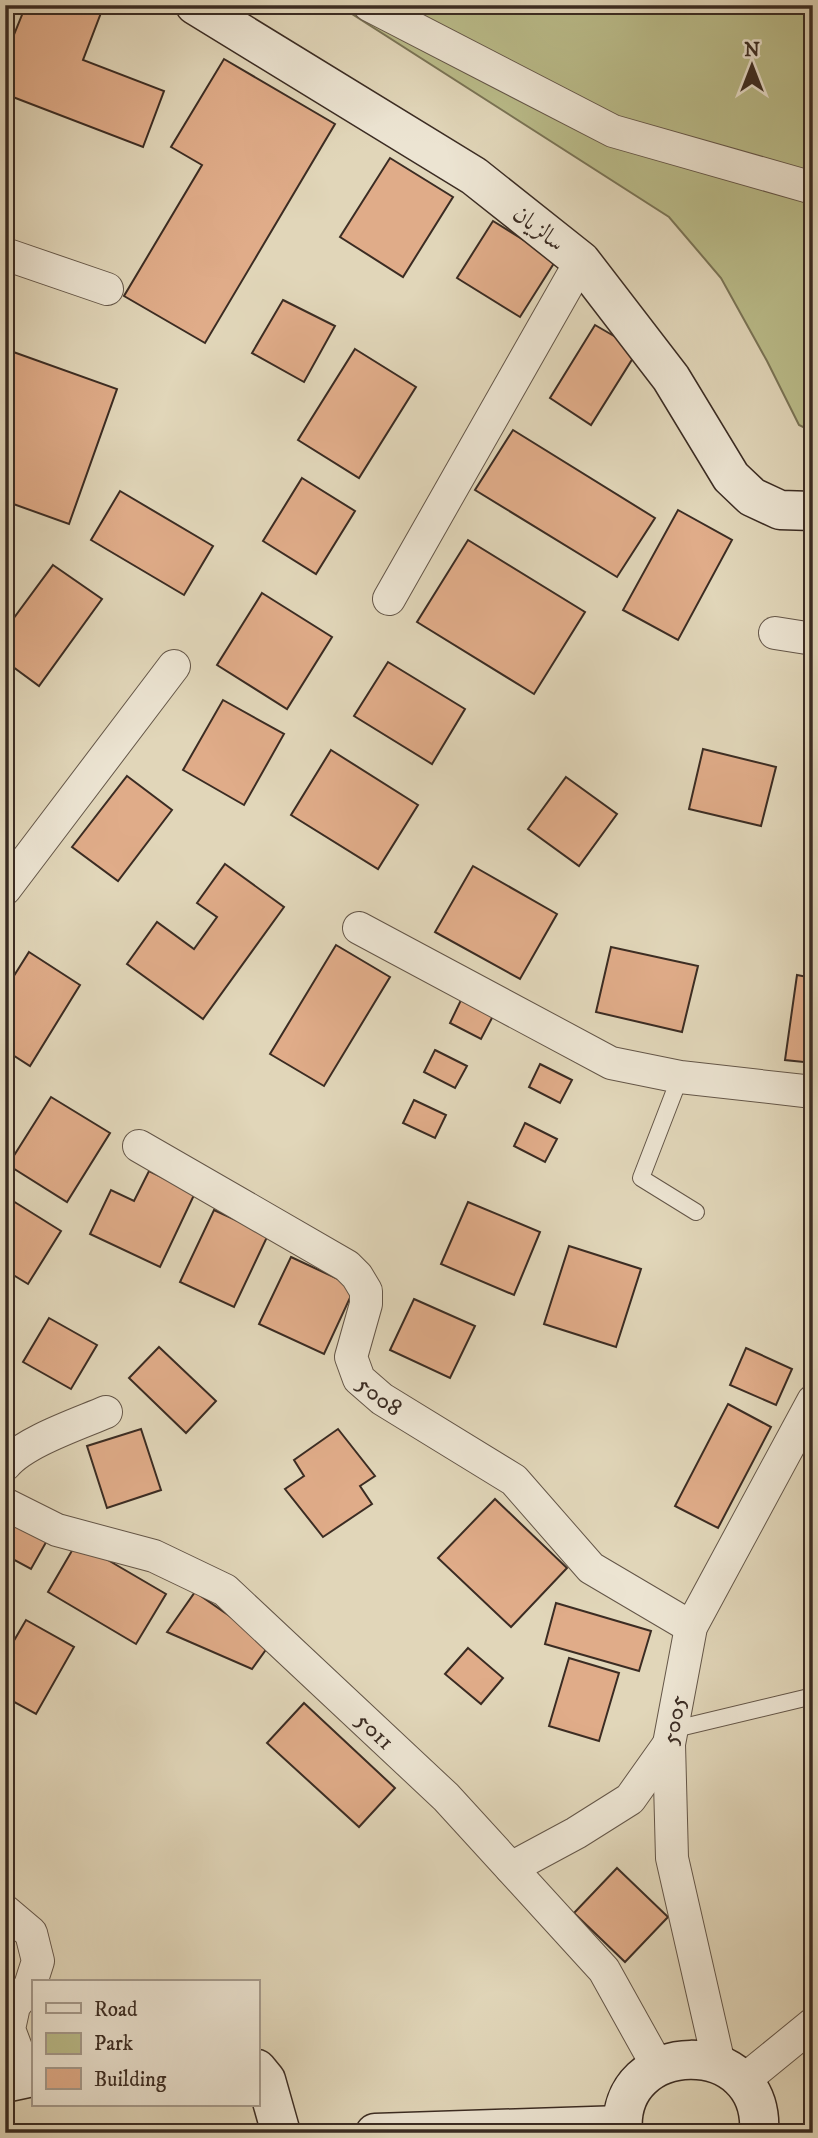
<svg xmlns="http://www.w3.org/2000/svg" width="818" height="2138" viewBox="0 0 818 2138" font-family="'IM FELL DW Pica',Amiri,serif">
	<rect width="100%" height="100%" fill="#e1d6b9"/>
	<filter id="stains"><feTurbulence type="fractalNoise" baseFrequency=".00286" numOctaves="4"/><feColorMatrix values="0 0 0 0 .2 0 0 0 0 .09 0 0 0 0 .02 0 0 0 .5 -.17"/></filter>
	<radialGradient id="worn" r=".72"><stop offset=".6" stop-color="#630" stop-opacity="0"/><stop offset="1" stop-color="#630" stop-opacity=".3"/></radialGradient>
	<path fill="#babc8a" stroke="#7a7456" stroke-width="2" d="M338 5H813V432L799 425 767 361 721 278 669 217Z"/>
	<g fill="#e0ac89" stroke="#3b2c23" stroke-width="2">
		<path d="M26 5H104L83 60 164 91 143 147 5 94V57Z"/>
		<path d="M224 59 335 124 205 343 124 296 202 165 171 147Z"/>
		<path d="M390 158 453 197 403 277 340 237Z"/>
		<path d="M493 221 556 260 520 317 457 278Z"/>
		<path d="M283 300 335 326 304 382 252 353Z"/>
		<path d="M595 325 638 350 591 425 550 398Z"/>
		<path d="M5 349 117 389 69 524 5 501Z"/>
		<path d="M355 349 416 387 359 478 298 440Z"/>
		<path d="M513 430 655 518 617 577 475 490Z"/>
		<path d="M302 478 355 511 316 574 263 541Z"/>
		<path d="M120 491 213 546 184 595 91 540Z"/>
		<path d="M678 510 732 540 678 640 623 610Z"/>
		<path d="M468 540 585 612 534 694 417 622Z"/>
		<path d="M53 565 102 599 39 686 5 661V630Z"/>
		<path d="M262 593 332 637 287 709 217 665Z"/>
		<path d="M388 662 465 709 432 764 354 716Z"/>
		<path d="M223 700 284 734 244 805 183 770Z"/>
		<path d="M703 749 776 767 761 826 689 809Z"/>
		<path d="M331 750 418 805 378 869 291 815Z"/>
		<path d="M127 776 172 810 118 881 72 847Z"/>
		<path d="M566 777 617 814 579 866 528 829Z"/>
		<path d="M225 864 284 907 203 1019 127 964 157 922 194 949 217 917 197 903Z"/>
		<path d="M473 866 557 914 520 979 435 932Z"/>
		<path d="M336 945 390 977 324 1086 270 1054Z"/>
		<path d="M611 947 698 966 682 1032 596 1012Z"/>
		<path d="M29 952 80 985 30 1066 5 1050V990Z"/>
		<path d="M797 975 813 978V1063L785 1060Z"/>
		<path d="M461 1000 493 1016 481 1039 450 1023Z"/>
		<path d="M435 1050 467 1066 455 1088 424 1072Z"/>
		<path d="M540 1064 572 1080 560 1103 529 1087Z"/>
		<path d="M51 1097 110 1133 67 1202 8 1165Z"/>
		<path d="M414 1100 446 1115 435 1138 403 1123Z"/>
		<path d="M525 1123 557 1139 545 1162 514 1146Z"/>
		<path d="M149 1171 195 1193 160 1267 90 1234 111 1190 134 1201Z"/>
		<path d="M5 1196 61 1231 28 1284 5 1270Z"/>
		<path d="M468 1202 540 1232 514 1295 441 1264Z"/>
		<path d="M214 1210 268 1235 234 1307 180 1282Z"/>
		<path d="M569 1246 641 1269 616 1347 544 1324Z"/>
		<path d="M291 1257 355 1287 324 1354 259 1324Z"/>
		<path d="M414 1299 475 1326 450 1378 390 1350Z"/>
		<path d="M49 1318 97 1345 71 1389 23 1362Z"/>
		<path d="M159 1347 216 1401 186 1433 129 1378Z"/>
		<path d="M746 1348 792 1369 776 1405 730 1385Z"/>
		<path d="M728 1404 771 1427 718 1528 675 1506Z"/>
		<path d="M141 1429 161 1490 107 1508 87 1446Z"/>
		<path d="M338 1429 375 1476 360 1486 372 1504 323 1537 285 1489 304 1476 294 1460Z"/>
		<path d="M495 1499 567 1568 511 1627 438 1558Z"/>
		<path d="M5 1513 49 1537 31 1569 5 1555Z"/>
		<path d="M77 1542 166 1594 136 1644 48 1592Z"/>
		<path d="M195 1592 270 1644 252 1669 167 1632Z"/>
		<path d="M556 1603 651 1631 639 1671 545 1644Z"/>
		<path d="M26 1620 74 1647 36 1714 5 1697V1656Z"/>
		<path d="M468 1648 503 1678 481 1704 445 1674Z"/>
		<path d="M569 1658 619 1673 599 1741 549 1726Z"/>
		<path d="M304 1703 395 1788 359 1827 267 1743Z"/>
		<path d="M617 1868 668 1917 625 1962 574 1913Z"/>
	</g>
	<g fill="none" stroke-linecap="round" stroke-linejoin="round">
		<defs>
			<g id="lane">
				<path d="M680 1077 641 1178 696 1212"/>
				<path d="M671 1730 809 1697"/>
			</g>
			<g id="street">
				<path d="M369 5 613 131 813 188"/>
				<path d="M5 254 107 289"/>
				<path d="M389 599 581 261"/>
				<path d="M775 633 813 639"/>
				<path d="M5 889 174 666"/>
				<path d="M359 928 611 1063 680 1077 813 1092"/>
				<path id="s1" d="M139 1146 347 1266 357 1276 366 1291V1304L351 1357 359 1379 382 1399 514 1480 591 1568 691 1627"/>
				<path d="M5 1465C24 1442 78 1424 106 1412"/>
				<path id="s2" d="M5 1504 57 1530 154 1556 225 1590 446 1797 604 1970 658 2067"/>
				<path d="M511 1868 576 1833 630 1799 669 1744"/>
				<path d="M5 1911 31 1933 38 1961 30 1986 14 2006 9 2029 28 2080"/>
				<path id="s3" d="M719 2064 672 1858 669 1744 691 1627 813 1401"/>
				<path d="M743 2081 813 2024"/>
			</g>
			<g id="secondary">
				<path d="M195 5 474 176 581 261 671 378 731 477 752 497 780 510 813 511"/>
				<path d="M257 2069 266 2080 281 2133"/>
				<path d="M5 2083 33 2077"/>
				<path d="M375 2133 622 2125"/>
				<path d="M623 2133C614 2037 766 2034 759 2133"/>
			</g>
		</defs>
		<use href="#lane" stroke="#645648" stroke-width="18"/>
		<use href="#street" stroke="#645648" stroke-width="34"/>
		<use href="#secondary" stroke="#3b2c23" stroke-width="41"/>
		<use href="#lane" stroke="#ece4d2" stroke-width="16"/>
		<use href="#street" stroke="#ece4d2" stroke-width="32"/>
		<use href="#secondary" stroke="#ece4d2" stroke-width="38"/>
	</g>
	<g text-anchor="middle" stroke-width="5" stroke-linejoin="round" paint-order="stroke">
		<g font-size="24" fill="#3b2c23" stroke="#ece4d2">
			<text transform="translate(539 228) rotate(38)" y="8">سالزيان</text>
			<text dy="8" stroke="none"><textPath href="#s1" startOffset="390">5008</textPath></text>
			<text dy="8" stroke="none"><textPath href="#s3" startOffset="350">5005</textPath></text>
			<text dy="8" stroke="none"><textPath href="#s2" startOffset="443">5011</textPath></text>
		</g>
	</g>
	<rect width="818" height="2138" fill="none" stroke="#e1d6b9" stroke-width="28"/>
	<rect x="7" y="7" width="804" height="2124" fill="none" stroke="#3b2c23" stroke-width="3.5"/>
	<rect x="14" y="14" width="790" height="2110" fill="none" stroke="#3b2c23" stroke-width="2"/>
	<rect x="32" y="1980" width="228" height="126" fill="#ece4d2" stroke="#a59a8c" stroke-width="2"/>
	<rect x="46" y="2003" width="35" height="10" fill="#ece4d2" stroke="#a59a8c" stroke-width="2"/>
	<text x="94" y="2016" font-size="21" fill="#3b2c23">Road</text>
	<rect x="46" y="2033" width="35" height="21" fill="#babc8a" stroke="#a59a8c" stroke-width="2"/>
	<text x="94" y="2050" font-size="21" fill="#3b2c23">Park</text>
	<rect x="46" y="2068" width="35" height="21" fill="#e0ac89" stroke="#a59a8c" stroke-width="2"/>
	<text x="94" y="2086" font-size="21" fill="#3b2c23">Building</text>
	<g transform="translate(752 66)" stroke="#ece4d2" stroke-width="5" paint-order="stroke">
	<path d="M0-5L12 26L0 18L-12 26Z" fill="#3b2c23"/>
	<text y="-10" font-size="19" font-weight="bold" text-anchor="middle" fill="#3b2c23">N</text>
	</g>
	<rect width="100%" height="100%" filter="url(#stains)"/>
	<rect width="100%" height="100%" fill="url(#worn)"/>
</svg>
